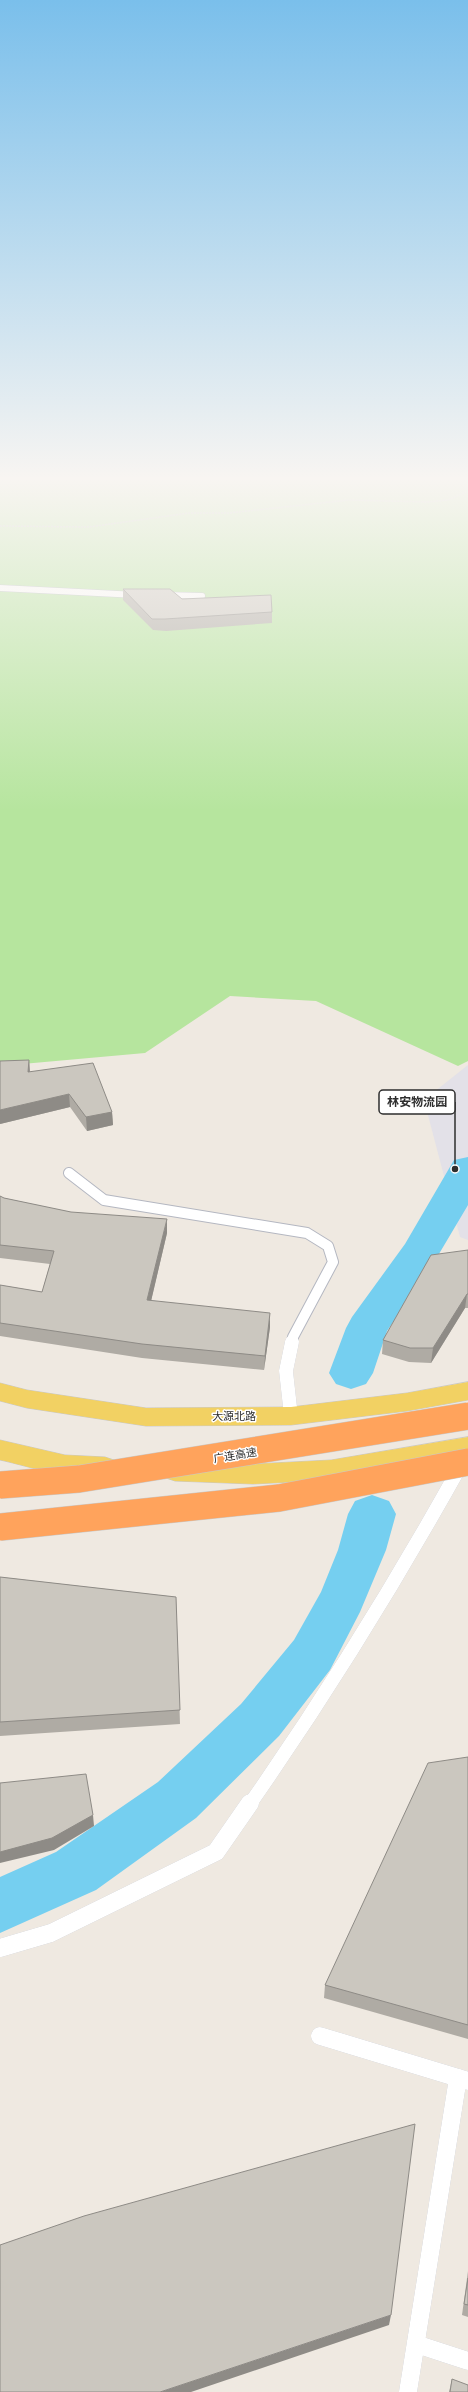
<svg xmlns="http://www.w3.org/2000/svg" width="468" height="2392" viewBox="0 0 468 2392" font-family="Inter,'Noto Sans SC',sans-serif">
	<rect width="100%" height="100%" fill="#efe9e1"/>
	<path fill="#e3e1e8" d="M468 1065V1240L460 1237 424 1100Z"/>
	<path fill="#b6e59e" d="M0 476H468V1061L458 1066 316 1001 230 996 145 1053 0 1066Z"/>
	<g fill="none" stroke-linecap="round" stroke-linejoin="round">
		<g fill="#75cff0" fill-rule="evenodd">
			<path d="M468 1157V1205L433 1264 387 1331 373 1373 366 1384 351 1389 336 1384 329 1373 346 1328 352 1317 405 1244 454 1160Z"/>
			<path d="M372 1495 389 1501 396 1514 386 1550 360 1612 330 1670 279 1736 196 1818 96 1890 0 1933V1877L56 1852 158 1782 241 1704 294 1640 321 1592 338 1550 348 1514 355 1501Z"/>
		</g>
		<defs>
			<g id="lane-far3">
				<path d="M0 588 137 595"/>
				<path d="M162 595 202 596"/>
			</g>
			<path id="lane-far2" d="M69 1173 104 1200 307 1233 328 1246 333 1262 293 1337 292 1343"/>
			<g id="lane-far1">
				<path d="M291 1416 286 1371 292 1342"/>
				<path d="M250 1804C326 1695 396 1582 461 1465"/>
			</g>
			<g id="lane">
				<path d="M0 1948 51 1933 216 1852 250 1803"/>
				<path d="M320 2036 468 2081"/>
				<path d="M416 2344 468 2361"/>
				<path d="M408 2392 458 2078"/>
			</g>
			<g id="primary">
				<path d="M468 1382V1400L407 1411 291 1425 146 1426 27 1408 0 1401V1383L27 1390 146 1408 291 1407 407 1393Z"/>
				<path d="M468 1437V1457L331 1480 253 1484 175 1481 166 1478 162 1471 166 1464 175 1461 253 1464 331 1460Z"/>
				<path d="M0 1440 65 1455 105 1457 114 1460 118 1467 114 1474C81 1485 33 1467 0 1460Z"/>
			</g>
		</defs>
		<use href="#lane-far3" stroke="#b4b7c1" stroke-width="7"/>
		<use href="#lane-far2" stroke="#b4b7c1" stroke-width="12"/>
		<use href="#lane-far1" stroke="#b4b7c1" stroke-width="14"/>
		<use href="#lane" stroke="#b4b7c1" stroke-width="18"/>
		<use href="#primary" stroke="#c9c9c9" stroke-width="1"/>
		<path stroke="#c9c9c9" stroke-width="1.5" stroke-dasharray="2 1" stroke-linecap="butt" d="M0 526 89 527 189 513H229L349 500 427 502 448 500 468 491"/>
		<use href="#lane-far3" stroke="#fff" stroke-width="6"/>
		<use href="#lane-far2" stroke="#fff" stroke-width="10"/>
		<use href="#lane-far1" stroke="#fff" stroke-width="14"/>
		<use href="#lane" stroke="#fff" stroke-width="18"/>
		<use href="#primary" fill="#f2d163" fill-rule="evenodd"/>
		<defs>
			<g id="highway-bridge">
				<path d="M0 1485 79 1479 468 1416"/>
				<path d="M0 1527 279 1498 468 1462"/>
			</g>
		</defs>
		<use href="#highway-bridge" stroke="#c9c9c9" stroke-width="28" stroke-linecap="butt"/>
		<use href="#highway-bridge" stroke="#ffa35c" stroke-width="27"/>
	</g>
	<g fill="#afaba4">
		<path d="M123 589 182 599 272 612V623L166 631 153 630 123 600Z"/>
		<path d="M29 1060 30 1072 112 1112 113 1125 87 1131 70 1107 0 1124Z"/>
		<path d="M0 1196 4 1198 167 1233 151 1301 270 1327 264 1370 142 1358 0 1336V1285L42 1292 50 1264 0 1258Z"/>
		<path d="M468 1250V1308H465L431 1363 409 1362 382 1354 383 1340Z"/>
		<path d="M0 1577 176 1597 180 1724 0 1736Z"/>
		<path d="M468 1757V2039L324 1998 325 1985Z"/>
		<path d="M468 2271V2317L462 2315Z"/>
		<path d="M452 2379 468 2392H449Z"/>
	</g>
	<g fill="#8e8b86">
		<path d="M29 1060 30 1074 28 1072Z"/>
		<path d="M69 1094 70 1107 0 1124V1110Z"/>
		<path d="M112 1112 113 1125 87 1131 86 1117Z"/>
		<path d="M167 1219V1233L148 1314 147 1300Z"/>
		<path d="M467 1294 465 1308 431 1363 433 1348Z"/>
		<path d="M270 1313V1327L264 1370 265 1356Z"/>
		<path d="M93 1815 94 1826 54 1850 0 1863V1852Z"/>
		<path d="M391 2315 389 2325 191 2392H160Z"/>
	</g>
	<g fill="#cbc7bf" stroke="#8e8b86">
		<path d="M123 589H170L182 599 271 595 272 612 165 619H152Z"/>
		<path d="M29 1060 28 1072 93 1063 112 1112 86 1117 69 1094 0 1110V1061Z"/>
		<path d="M0 1196 4 1198 71 1212 167 1219 147 1300 270 1313 265 1356 142 1344 0 1323V1285L42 1292 54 1251 0 1245Z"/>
		<path d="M468 1250V1294H467L433 1348H410L383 1340 431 1255Z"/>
		<path d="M0 1577 176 1597 180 1710 0 1722Z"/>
		<path d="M468 1757V2025L325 1985 428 1763Z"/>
		<path d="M86 1774 93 1815 52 1838 0 1852V1783Z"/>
		<path d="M415 2124 391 2315 160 2392H0V2245L84 2216Z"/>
		<path d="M468 2278V2305L464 2304Z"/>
		<path d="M452 2379 468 2385V2392H450Z"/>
	</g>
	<linearGradient id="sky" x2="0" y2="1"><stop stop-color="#7abfeb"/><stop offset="0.59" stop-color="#f8f5f2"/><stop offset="1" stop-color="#f8f5f2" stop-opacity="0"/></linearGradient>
	<rect width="468" height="811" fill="url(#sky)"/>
	<g text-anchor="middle" stroke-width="3" stroke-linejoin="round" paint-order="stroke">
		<g font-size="11" fill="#2e2e2e" stroke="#fff">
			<text x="234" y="1420">大源北路</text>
			<text transform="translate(235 1455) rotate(-9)" y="4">广连高速</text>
		</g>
	</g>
	<path fill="none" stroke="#2e2e2e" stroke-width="1.5" d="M455 1169L455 1102"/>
	<circle fill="#2e2e2e" stroke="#fff" stroke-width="1.5" cx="455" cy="1169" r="4"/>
	<rect fill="#fff" stroke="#2e2e2e" stroke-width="1.5" x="379" y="1090" width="76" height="24" rx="4"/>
	<g font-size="12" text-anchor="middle" font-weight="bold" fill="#2e2e2e">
		<text x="417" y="1106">林安物流园</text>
	</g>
</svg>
